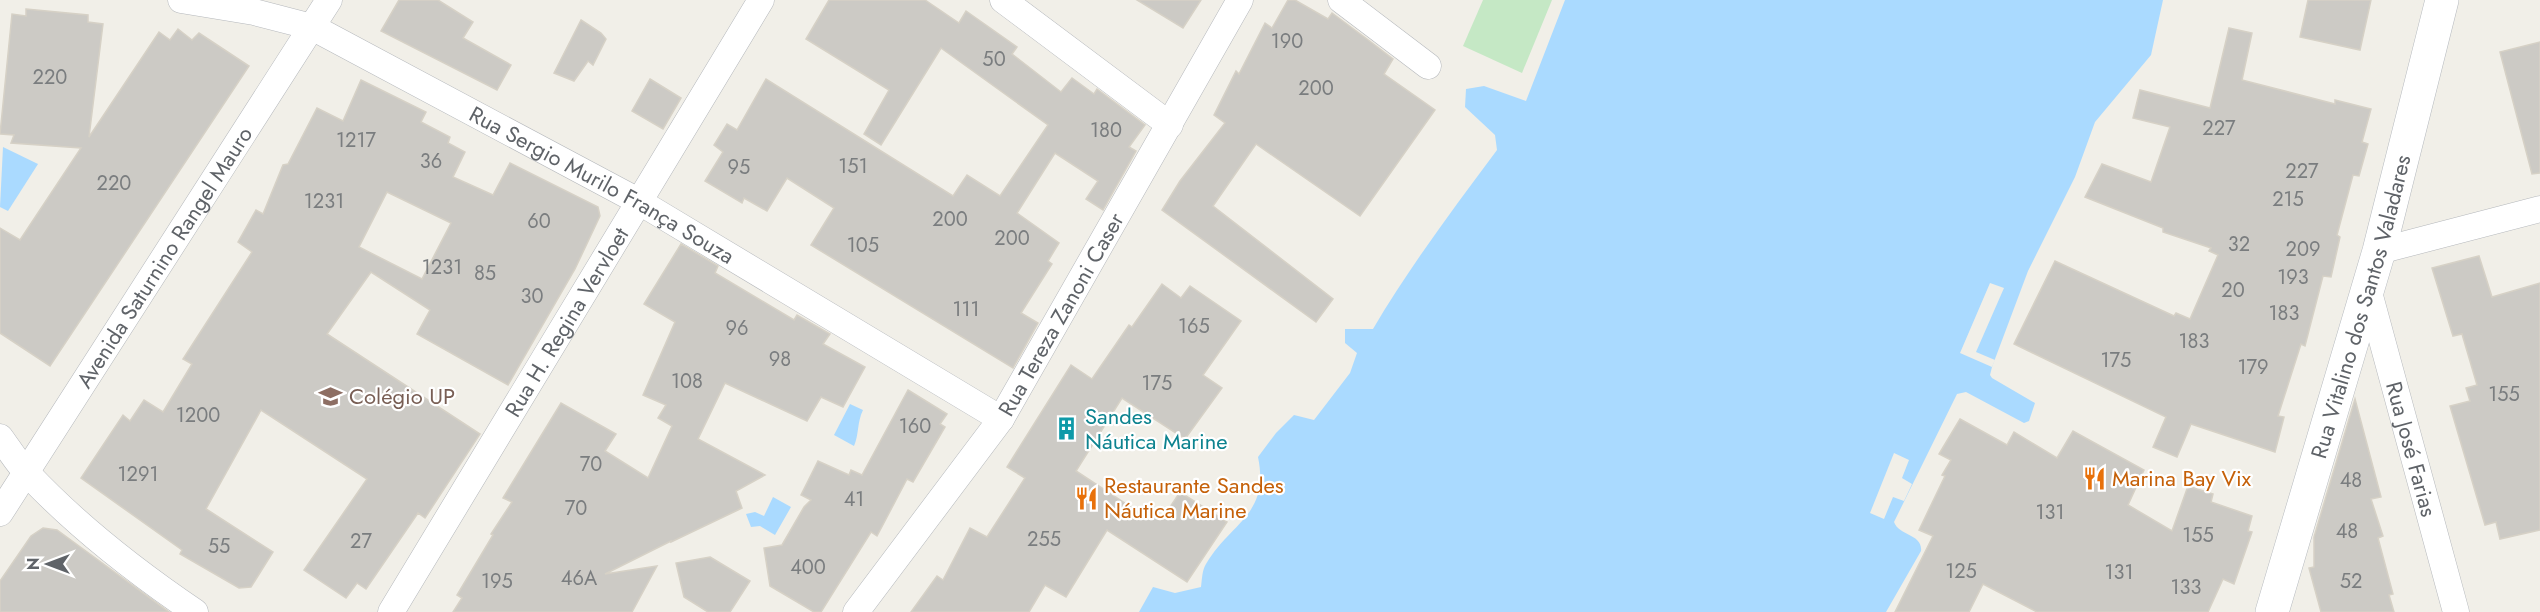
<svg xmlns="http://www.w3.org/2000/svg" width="2540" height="612" viewBox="0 0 2540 612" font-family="Jost,sans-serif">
	<rect width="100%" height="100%" fill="#f1efe8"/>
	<path fill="#c5e8c5" d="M1483 0H1552L1522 73 1463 46Z"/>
	<g fill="#aadaff">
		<path d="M1565 0H2163L2151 55 2095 122 2075 177 2028 271 1992 367 1990 375 1992 378 2035 403 2029 421 2024 423 1966 392 1957 394 1894 522C1899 536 1923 534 1921 551L1886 612H1139L1153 587 1175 593 1201 587C1202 580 1202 570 1206 564 1231 522 1270 515 1258 457L1276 433 1294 415 1314 420 1350 373 1357 353 1345 343V329H1373C1410 266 1454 208 1497 150L1495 135 1465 107 1466 89 1484 86 1526 101Z"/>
		<path d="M3 147 38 164 8 211 0 207Z"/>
		<path d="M850 404 863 410C857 422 859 435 854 446L834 435Z"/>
		<path d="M773 497 791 507 775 535 760 526 751 527 746 514 755 512 764 516Z"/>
	</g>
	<g fill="#f1efe8">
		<path d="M1990 283 2004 288 1976 352 1995 360 1992 367 1960 353Z"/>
		<path d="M1894 453 1909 460 1902 478 1912 484 1904 501 1893 497 1884 519 1870 513Z"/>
	</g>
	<g fill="#cccac5" stroke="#d6d1c6" stroke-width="1.5" fill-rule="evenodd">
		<path d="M399 0H438L473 22 463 38 511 65 497 90 381 31Z"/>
		<path d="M829 0H925L959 23 966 11 1017 47 1012 54 1061 92 1072 78 1094 94 1097 89 1145 125 1129 147 1136 151 1103 210 1086 199 1098 181 1055 153 1017 213 1059 243 1048 261 1052 264 1021 313 1038 323 1013 368 811 245 834 208 787 178 767 211 744 198 742 203 705 181 723 152 714 145 727 124 737 130 766 79 953 196 967 175 1000 196 1048 125 941 48 881 145 864 134 889 90 806 39Z"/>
		<path d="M1137 0H1201L1183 28Z"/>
		<path d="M1288 0H1295L1328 19 1332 13 1367 39 1393 59 1384 74 1435 110 1360 216 1256 144 1213 206 1333 299 1316 322 1162 210 1180 181 1225 123 1214 115 1236 71 1239 74 1265 23 1272 28Z"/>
		<path d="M2308 0H2371L2360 50 2300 37Z"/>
		<path d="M26 9 88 15V22L103 24 89 137 159 32 170 40 178 29 192 40 199 33 249 66 50 366 0 333V228L20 240 81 148 11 143 14 135 0 134 12 14 26 16Z"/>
		<path d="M581 20 601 33 606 39 593 65 588 61 574 81 554 73Z"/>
		<path d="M2229 28 2252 33 2242 80 2335 104V100L2371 109 2362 142 2368 144 2359 176 2353 175 2337 235 2340 237 2331 277 2323 276 2305 346 2301 344 2278 416 2284 417 2275 452 2191 424 2177 457 2153 447 2166 417 2014 344 2055 261 2174 316 2176 313 2190 319 2218 255 2209 251 2211 248 2163 232V228L2085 197 2102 164 2151 182 2170 127 2133 118 2140 90 2210 108Z"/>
		<path d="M2540 42V173L2532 174 2500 52Z"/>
		<path d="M650 79 681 98 663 129 632 111Z"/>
		<path d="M361 80 426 112 421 122 450 137 448 143 465 152 453 177 493 195 510 163 598 207 600 216 575 269 508 385 417 334 430 310 371 272 327 334 480 434 425 518 418 513 366 589 357 583 346 598 304 570 367 479 261 410 206 509 273 552 251 587 239 588 180 554 182 550 81 478 123 415 130 421 144 400 163 412 192 364 183 359 252 252 238 242 256 210 263 214 283 165 288 164 317 108 343 121ZM387 192 451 223 422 279 359 247Z"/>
		<path d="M681 244 718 266 715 273 794 320 797 315 830 334 823 344 865 367 843 407 821 397 807 421 725 383 698 439 765 475 736 491 742 508 671 542V541L605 574 657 566 632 612H453L462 598 457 595 493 535 491 534 512 502 503 498 561 403 616 434 605 451 648 478 672 426 658 418 666 405 643 395 675 322 644 304Z"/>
		<path d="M2479 256 2492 297 2540 283V530L2500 539 2496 522 2485 525 2450 406 2470 401 2466 388 2477 385 2462 334 2453 336 2432 268Z"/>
		<path d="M1162 284 1181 298 1190 286 1241 321 1203 375 1222 388 1185 439 1122 398 1076 471 1143 515 1147 509 1162 519 1180 492 1227 522 1187 582 1107 530 1066 597 1045 585 1029 612H911L937 576 943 580 970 528 987 537 1025 478 1007 467 1071 365 1092 379 1129 325 1132 327Z"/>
		<path d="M908 390 947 414 940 424 945 427 913 482 907 479 877 536 871 532 821 612H814L770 586 764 548 782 545 804 507 811 500 801 495 818 461 849 475 851 470 862 475Z"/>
		<path d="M2355 399 2381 497 2371 499 2383 536 2378 538 2393 594 2389 595 2394 612H2321L2309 568 2314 567V537Z"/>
		<path d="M1960 419 2007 445 2014 432 2057 458 2073 431 2144 470 2128 505 2172 531 2188 486 2213 494 2211 502 2252 516 2248 531 2252 532 2234 584 2223 579 2208 612H2037L1983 584 1969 612H1895L1933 536 1919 530 1945 476 1942 475 1951 460 1939 454Z"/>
		<path d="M43 528 57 530 169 612H0V581L31 536Z"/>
		<path d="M710 557 750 581 730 612H708L684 597 676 563Z"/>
	</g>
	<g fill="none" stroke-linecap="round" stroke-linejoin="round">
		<defs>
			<g id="street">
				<path id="s1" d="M181 0 254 12 312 27 638 201 1001 419"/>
				<path d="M1003 0 1170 125"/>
				<path d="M1341 0 1428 66"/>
				<path d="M2379 251 2540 209"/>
				<path id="s2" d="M2367 285 2456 612"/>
				<path d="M0 437C9 449 17 463 28 474 77 526 136 572 195 612"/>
				<path id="s3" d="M0 513 329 0"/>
				<path id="s4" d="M391 612 761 0"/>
				<path id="s5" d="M856 612 1001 419 1240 0"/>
			</g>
			<g id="secondary">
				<path id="s6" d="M2272 612 2379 251 2442 0"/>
			</g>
		</defs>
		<use href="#street" stroke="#b5b8bc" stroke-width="27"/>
		<use href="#secondary" stroke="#b6babf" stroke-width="34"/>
		<use href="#street" stroke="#fff" stroke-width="26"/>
		<use href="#secondary" stroke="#fff" stroke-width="33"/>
	</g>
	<defs>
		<symbol id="school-bare" viewBox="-9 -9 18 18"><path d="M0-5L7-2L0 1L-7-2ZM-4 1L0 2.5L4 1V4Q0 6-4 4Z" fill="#8d6e63" stroke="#fff" stroke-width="2.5" paint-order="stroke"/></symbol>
		<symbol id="building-bare" viewBox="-9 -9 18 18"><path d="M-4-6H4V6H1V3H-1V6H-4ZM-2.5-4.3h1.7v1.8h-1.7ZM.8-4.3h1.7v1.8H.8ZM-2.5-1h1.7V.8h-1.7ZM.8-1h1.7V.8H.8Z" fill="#0f9aa8" stroke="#fff" stroke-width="2.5" paint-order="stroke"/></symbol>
		<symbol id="restaurant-bare" viewBox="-9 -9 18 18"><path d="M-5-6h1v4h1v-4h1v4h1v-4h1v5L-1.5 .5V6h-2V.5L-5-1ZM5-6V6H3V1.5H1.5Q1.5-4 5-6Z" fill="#e8710a" stroke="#fff" stroke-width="2.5" paint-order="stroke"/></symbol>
	</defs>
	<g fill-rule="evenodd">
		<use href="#school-bare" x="314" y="380" width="33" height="33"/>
		<use href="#building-bare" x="1050" y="412" width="33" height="33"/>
		<use href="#restaurant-bare" x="2078" y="462" width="33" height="33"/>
		<use href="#restaurant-bare" x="1070" y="482" width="33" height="33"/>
	</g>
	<g text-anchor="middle" stroke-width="4.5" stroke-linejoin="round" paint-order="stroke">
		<g font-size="20" fill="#7a7d7f">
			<text x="1287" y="48">190</text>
			<text x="994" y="66">50</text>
			<text x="50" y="84">220</text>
			<text x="1316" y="95">200</text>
			<text x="2219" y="135">227</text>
			<text x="1106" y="137">180</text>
			<text x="356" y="147">1217</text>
			<text x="431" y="168">36</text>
			<text x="853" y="173">151</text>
			<text x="739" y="174">95</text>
			<text x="2302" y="178">227</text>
			<text x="114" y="190">220</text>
			<text x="2288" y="206">215</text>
			<text x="324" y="208">1231</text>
			<text x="950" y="226">200</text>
			<text x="539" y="228">60</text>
			<text x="1012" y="245">200</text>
			<text x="2239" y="251">32</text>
			<text x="863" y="252">105</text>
			<text x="2303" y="256">209</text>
			<text x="442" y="274">1231</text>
			<text x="485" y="280">85</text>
			<text x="2293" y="284">193</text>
			<text x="2233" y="297">20</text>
			<text x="532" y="303">30</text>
			<text x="966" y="316">111</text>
			<text x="2284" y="320">183</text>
			<text x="1194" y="333">165</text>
			<text x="737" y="335">96</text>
			<text x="2194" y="348">183</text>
			<text x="780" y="366">98</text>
			<text x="2116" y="367">175</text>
			<text x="2253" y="374">179</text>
			<text x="687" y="388">108</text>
			<text x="1157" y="390">175</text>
			<text x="2504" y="401">155</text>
			<text x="198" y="422">1200</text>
			<text x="915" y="433">160</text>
			<text x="591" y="471">70</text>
			<text x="138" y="481">1291</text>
			<text x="2351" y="487">48</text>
			<text x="854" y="506">41</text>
			<text x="576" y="515">70</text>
			<text x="2050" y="519">131</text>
			<text x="2347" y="538">48</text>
			<text x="2198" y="542">155</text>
			<text x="1044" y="546">255</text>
			<text x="361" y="548">27</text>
			<text x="219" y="553">55</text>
			<text x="808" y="574">400</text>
			<text x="1961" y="578">125</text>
			<text x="2119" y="579">131</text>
			<text x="579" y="585">46A</text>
			<text x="497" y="588">195</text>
			<text x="2351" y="588">52</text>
			<text x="2186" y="594">133</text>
		</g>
		<g font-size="22" fill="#5f6368" stroke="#fff">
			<text dy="8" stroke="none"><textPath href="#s1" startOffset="464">Rua Sergio Murilo França Souza</textPath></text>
			<text dy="8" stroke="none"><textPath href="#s3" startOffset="304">Avenida Saturnino Rangel Mauro</textPath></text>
			<text dy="8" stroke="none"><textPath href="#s6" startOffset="318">Rua Vitalino dos Santos Valadares</textPath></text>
			<text dy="8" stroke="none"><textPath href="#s5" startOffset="362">Rua Tereza Zanoni Caser</textPath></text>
			<text dy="8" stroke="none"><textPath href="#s4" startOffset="339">Rua H. Regina Vervloet</textPath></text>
			<text dy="8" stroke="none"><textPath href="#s2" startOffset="170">Rua José Farias</textPath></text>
		</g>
		<g font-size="22" fill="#785e54" stroke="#fff" text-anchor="start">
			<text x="349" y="404">Colégio UP</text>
		</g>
		<g font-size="22" fill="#0d838f" stroke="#fff" text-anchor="start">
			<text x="1085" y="424">Sandes<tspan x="1085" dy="25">Náutica Marine</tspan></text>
		</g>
		<g font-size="22" fill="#c56008" stroke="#fff" text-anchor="start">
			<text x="2112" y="486">Marina Bay Vix</text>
			<text x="1104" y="493">Restaurante Sandes<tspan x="1104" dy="25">Náutica Marine</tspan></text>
		</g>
	</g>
	<g transform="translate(48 564) rotate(270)" stroke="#ffffff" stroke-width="4.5" paint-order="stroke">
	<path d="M0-4.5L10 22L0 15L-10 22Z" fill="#5f6368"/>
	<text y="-9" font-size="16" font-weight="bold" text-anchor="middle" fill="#5f6368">N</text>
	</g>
</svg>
